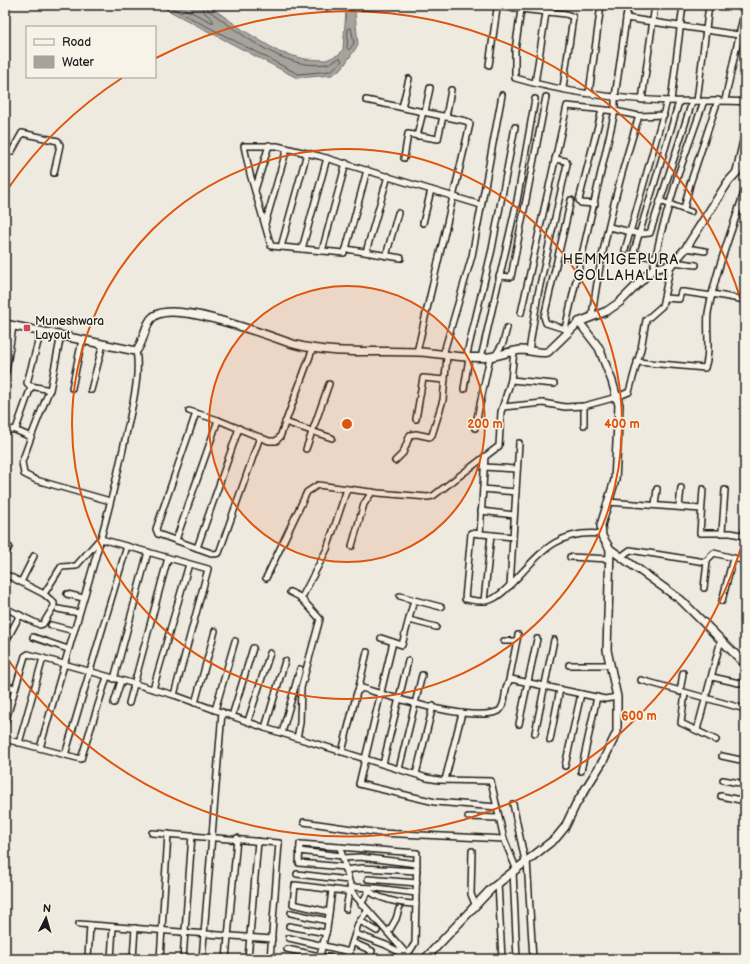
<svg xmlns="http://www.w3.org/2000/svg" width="750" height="964" viewBox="0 0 750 964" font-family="'Balsamiq Sans',sans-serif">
	<rect width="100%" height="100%" fill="#eeeae0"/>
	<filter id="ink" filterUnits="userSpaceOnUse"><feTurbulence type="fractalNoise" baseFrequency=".025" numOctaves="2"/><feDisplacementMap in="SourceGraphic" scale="8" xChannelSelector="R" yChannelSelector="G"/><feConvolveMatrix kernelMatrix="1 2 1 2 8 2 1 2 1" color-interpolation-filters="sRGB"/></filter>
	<g filter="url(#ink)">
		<path fill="#a6a39d" stroke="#6f6d69" d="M158 5H208L243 30 279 52 305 59 326 60 340 54 343 49 346 11 355 12 358 45 343 67 332 75 297 78Z"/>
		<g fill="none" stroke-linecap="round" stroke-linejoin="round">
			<g stroke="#535250" stroke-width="1">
				<path d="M166 5 298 74 331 71 342 61 340 58C336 60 331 63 326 64 285 71 239 32 208 10L207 5"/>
				<path d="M177 5 213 23V20L204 12 202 5"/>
				<path d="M351 28 354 43 349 50 347 48 348 29Z"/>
			</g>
			<path stroke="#a6a39d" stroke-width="8" d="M350 5 351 22"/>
			<defs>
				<g id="street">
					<path d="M521 10 515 50V78C563 92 618 99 669 101 694 102 719 100 745 102"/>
					<path d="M626 18 739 35"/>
					<path d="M489 65 497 9 500 7 566 14 573 17 563 88"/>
					<path d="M535 83 546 13"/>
					<path d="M589 93 601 5"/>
					<path d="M366 100 466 121 470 124 417 352"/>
					<path d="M642 100 655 5"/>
					<path d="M725 100 745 8"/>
					<path d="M671 101 683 5"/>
					<path d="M697 101 709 5"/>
					<path d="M402 107 409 79"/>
					<path d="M425 112 430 88"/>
					<path d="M446 117 451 90"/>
					<path d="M417 136 423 112"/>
					<path d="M5 154 12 151 22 133 58 141 60 145 54 173"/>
					<path d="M404 158 408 134 438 139 443 116"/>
					<path d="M736 171 745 132"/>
					<path d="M255 190 269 145"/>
					<path d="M660 201 691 212"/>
					<path d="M595 204 581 203 579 200 602 110"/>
					<path d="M739 208 745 210"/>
					<path d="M684 209 690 184 718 100"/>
					<path d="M423 223 431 190"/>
					<path d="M265 224 287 148"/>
					<path d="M609 227 640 234 650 233 692 102"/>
					<path d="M281 247 307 153"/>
					<path d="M686 248 705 251"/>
					<path d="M302 249 327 158"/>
					<path d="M346 249 367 170"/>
					<path d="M625 250 667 101"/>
					<path d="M322 251 346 163"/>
					<path d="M366 252 388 176"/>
					<path d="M386 256 398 213"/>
					<path d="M401 258 346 249 344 253 271 246 250 174 244 146H277L319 156 481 205"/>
					<path d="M655 258 637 254 634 251 679 102"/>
					<path d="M674 262 696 265"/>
					<path d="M653 269 661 233 678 175 704 101"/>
					<path d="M499 276 511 277 546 97"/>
					<path d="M712 294 745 300"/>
					<path d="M664 298 679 299 681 292H684L712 296"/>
					<path d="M521 313 567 106 615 111 639 116 664 115"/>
					<path d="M592 316C601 248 618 182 639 116"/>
					<path d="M565 329 615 111V97L628 5"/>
					<path d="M568 330 546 323 544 317 571 200"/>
					<path d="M529 351 538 294 567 164 566 161 555 159"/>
					<path d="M443 355 472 256 502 95"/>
					<path d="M495 356 503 343 507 328"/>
					<path d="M466 358 492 249 515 127"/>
					<path d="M481 358 517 201 535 99"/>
					<path d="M637 362 705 368C711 351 706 331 708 313 716 269 732 231 745 189"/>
					<path d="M6 372 13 326"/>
					<path d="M511 380 554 384"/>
					<path d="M31 386 50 390 61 335"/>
					<path d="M72 388 82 340"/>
					<path d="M464 389 469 358"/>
					<path d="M91 390 103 344"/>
					<path d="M584 406V425"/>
					<path d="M503 407 543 403 565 407 584 406 617 397 629 392 641 349 646 320 662 306 671 265"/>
					<path d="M189 411 218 420 269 441H276L280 437 313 348"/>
					<path d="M196 413 156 529 158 534 214 554 219 553 260 437"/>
					<path d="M416 419 423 378 445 380"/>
					<path d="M285 422 332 438"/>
					<path d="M475 428 490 357"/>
					<path d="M15 430 31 437 49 391"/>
					<path d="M5 431 16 429 31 387 27 383 41 331"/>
					<path d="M31 437 22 462 24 474 36 480 110 501"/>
					<path d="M306 449 329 384"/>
					<path d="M395 461 403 453 410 435 416 434 430 437 432 435 443 400 447 356"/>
					<path d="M484 467 517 469"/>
					<path d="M483 489 516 492"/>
					<path d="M703 489 700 533H731L745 536"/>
					<path d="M608 502 701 509"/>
					<path d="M655 505 657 489"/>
					<path d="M679 507 681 488"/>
					<path d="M481 511 514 515"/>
					<path d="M722 532 725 490"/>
					<path d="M480 534 485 456"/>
					<path d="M744 536 745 529"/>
					<path d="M513 537 471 533 465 599C473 600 483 603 490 600 500 597 509 586 516 579 543 550 559 530 601 534"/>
					<path d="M176 540 218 420"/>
					<path d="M352 546 364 504 372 492"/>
					<path d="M197 548 239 428"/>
					<path d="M5 554 9 547"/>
					<path d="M622 556 630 550 705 562 714 553 745 561"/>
					<path d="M570 557 610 559"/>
					<path d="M5 574 44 594 61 567 76 566 98 541 101 539 208 569 174 695"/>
					<path d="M266 578 307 492 318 485 378 493 428 497 433 496 499 446 501 412 511 380 514 351"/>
					<path d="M21 582 34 556"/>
					<path d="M510 586 519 443"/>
					<path d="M704 588 707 562"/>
					<path d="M290 592 300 597 320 619 301 688 300 723 297 738"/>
					<path d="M67 594 83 598"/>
					<path d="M301 599 327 549 347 489"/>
					<path d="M414 600 441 607"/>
					<path d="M484 601 491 535"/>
					<path d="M722 601 733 558"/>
					<path d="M5 608 40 625 43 624 54 606V603L44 594"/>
					<path d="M58 609 79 613"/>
					<path d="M409 620 436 627"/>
					<path d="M51 625 74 631"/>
					<path d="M33 637 68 649"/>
					<path d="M381 638 393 642 359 784 435 802 497 807"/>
					<path d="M504 641H516"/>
					<path d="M393 642 402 645 414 600 400 596"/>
					<path d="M5 643 20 615"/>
					<path d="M569 665H610"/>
					<path d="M712 677 739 683"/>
					<path d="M114 679 148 552"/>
					<path d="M509 680 518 635"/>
					<path d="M641 680 745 709"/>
					<path d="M5 686 15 688"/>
					<path d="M153 689 189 564"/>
					<path d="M358 691 367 652"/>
					<path d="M680 692 683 673"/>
					<path d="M685 693 681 723 716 740"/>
					<path d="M114 703 121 681"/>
					<path d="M129 703 168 558"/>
					<path d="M195 703 215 631"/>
					<path d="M215 710 235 641"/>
					<path d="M232 716 253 648"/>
					<path d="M248 721 270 653"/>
					<path d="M5 723 25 656 28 654 174 695 265 728 427 778 439 780 491 781 504 839 516 868"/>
					<path d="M519 724 537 639"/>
					<path d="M265 728 285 661"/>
					<path d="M697 730 721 640"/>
					<path d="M282 733 300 669"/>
					<path d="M535 733 554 640"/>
					<path d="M5 739 81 759 107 677"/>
					<path d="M550 740 560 689"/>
					<path d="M19 743 43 658"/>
					<path d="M40 748C69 644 104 541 126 435 131 411 141 375 136 351"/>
					<path d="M342 752 357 692 362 688C392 697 471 723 499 711 508 703 502 687 511 679L605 699 617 697"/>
					<path d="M65 755 127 546"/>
					<path d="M722 756 745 761"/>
					<path d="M383 764 408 661"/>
					<path d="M565 766 581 694"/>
					<path d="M399 769 422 675"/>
					<path d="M581 771 597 697"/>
					<path d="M416 774 433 706"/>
					<path d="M445 780 462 713"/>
					<path d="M723 780 745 784"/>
					<path d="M721 796 745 801"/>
					<path d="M513 804 525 861"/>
					<path d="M468 817 499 818"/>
					<path d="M304 822 380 833 504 839"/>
					<path d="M152 833 279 843 270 959"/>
					<path d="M340 847 352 892 411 959"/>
					<path d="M299 851 342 856"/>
					<path d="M472 851 471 894 475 904"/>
					<path d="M343 858 360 857 417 864"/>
					<path d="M527 860 533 959"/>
					<path d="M344 867 299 863 300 844 417 853 415 943 408 954"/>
					<path d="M345 870 363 868 417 871"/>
					<path d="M513 871 517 959"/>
					<path d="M297 874 348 880"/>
					<path d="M368 879 417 883"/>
					<path d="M498 883 502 959"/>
					<path d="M350 887 376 888 416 893"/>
					<path d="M366 888C375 899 403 904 416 904"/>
					<path d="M361 904 369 891"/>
					<path d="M346 909 349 892"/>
					<path d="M329 912 293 904 295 885 352 892"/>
					<path d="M291 913 328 921"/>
					<path d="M360 921 377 931"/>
					<path d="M79 924 272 939"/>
					<path d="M289 926 326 933"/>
					<path d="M388 933 396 919 399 909"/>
					<path d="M356 934 386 945 401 953"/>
					<path d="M289 938 350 952"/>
					<path d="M354 943 372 951 369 959"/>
					<path d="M287 949 333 959"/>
					<path d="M88 958 90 925"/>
					<path d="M111 959 113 927"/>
					<path d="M133 959 135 928"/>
					<path d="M160 959 168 834"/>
					<path d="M183 959 192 835"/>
					<path d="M202 959 222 712"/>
					<path d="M226 959 237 838"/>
					<path d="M248 959 258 841"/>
					<path d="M319 959 327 929 332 890"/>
					<path d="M347 959 358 924 367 911"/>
					<path d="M395 959 403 951"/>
				</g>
				<g id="secondary">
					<path d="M579 322 599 348 612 381 619 405 615 480 601 525 602 536 610 549 681 600 745 664"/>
					<path d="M5 324 136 351C145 342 144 321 156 315 180 302 266 335 293 344 331 355 380 350 419 352 443 353 465 360 489 357 499 356 510 351 521 350 530 350 539 354 548 352L579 322 607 311 620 302 653 269 671 265 674 262 686 248 728 182 745 163"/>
					<path d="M425 959 491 889 556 838 565 827 576 804 603 761 617 732V697L607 650 610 549"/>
				</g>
			</defs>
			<use href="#street" stroke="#1c1c1c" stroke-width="8"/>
			<use href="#secondary" stroke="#1c1c1c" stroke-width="10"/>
			<use href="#street" stroke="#f7f3e8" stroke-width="5"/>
			<use href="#secondary" stroke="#f7f3e8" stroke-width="7"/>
		</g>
	</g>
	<circle cx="347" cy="424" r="138" fill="#de560d" fill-opacity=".12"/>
	<g fill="none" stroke="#de560d" stroke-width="2">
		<circle cx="347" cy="424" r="138"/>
		<circle cx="347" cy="424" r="275"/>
		<path d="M745 534A413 413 0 0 1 7 658M7 190A413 413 0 0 1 122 78M156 58A413 413 0 0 1 745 314"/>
	</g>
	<rect fill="#d1495b" stroke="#f7f3e8" stroke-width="1.5" x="23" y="324" width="8" height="8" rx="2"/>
	<g text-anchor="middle" stroke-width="3" stroke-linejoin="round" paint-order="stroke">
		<g font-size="12" fill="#1c1c1c" stroke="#f7f3e8" text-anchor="start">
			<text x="35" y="325">Muneshwara<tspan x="35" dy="14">Layout</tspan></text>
		</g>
		<g font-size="14" letter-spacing="1" fill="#1c1c1c" stroke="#f7f3e8">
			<text x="621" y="264">HEMMIGEPURA<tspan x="621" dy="16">GOLLAHALLI</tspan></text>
		</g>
	</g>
	<circle cx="347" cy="424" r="6" fill="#de560d" stroke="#f7f3e8" stroke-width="2"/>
	<g font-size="12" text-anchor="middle" font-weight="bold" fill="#de560d" stroke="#f7f3e8" stroke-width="3" stroke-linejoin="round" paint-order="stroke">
		<text x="485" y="428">200 m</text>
		<text x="622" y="428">400 m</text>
		<text x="639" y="720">600 m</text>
	</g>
	<rect width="750" height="964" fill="none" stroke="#f7f3e8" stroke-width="20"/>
	<rect x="10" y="10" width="730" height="944" fill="none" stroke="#1c1c1c" stroke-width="1.5" filter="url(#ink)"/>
	<rect x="26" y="26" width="130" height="52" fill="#f7f3e8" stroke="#9f9d96"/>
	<rect x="34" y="39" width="20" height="6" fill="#f7f3e8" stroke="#9f9d96"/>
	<text x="62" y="46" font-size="12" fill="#1c1c1c">Road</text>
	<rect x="34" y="56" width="20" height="12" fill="#a6a39d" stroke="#9f9d96"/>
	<text x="62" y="66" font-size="12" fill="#1c1c1c">Water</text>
	<g transform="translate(46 918) rotate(5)" stroke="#f7f3e8" stroke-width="3" paint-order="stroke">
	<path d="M0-3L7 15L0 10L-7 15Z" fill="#1c1c1c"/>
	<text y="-6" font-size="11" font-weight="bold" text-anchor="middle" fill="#1c1c1c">N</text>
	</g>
</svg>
